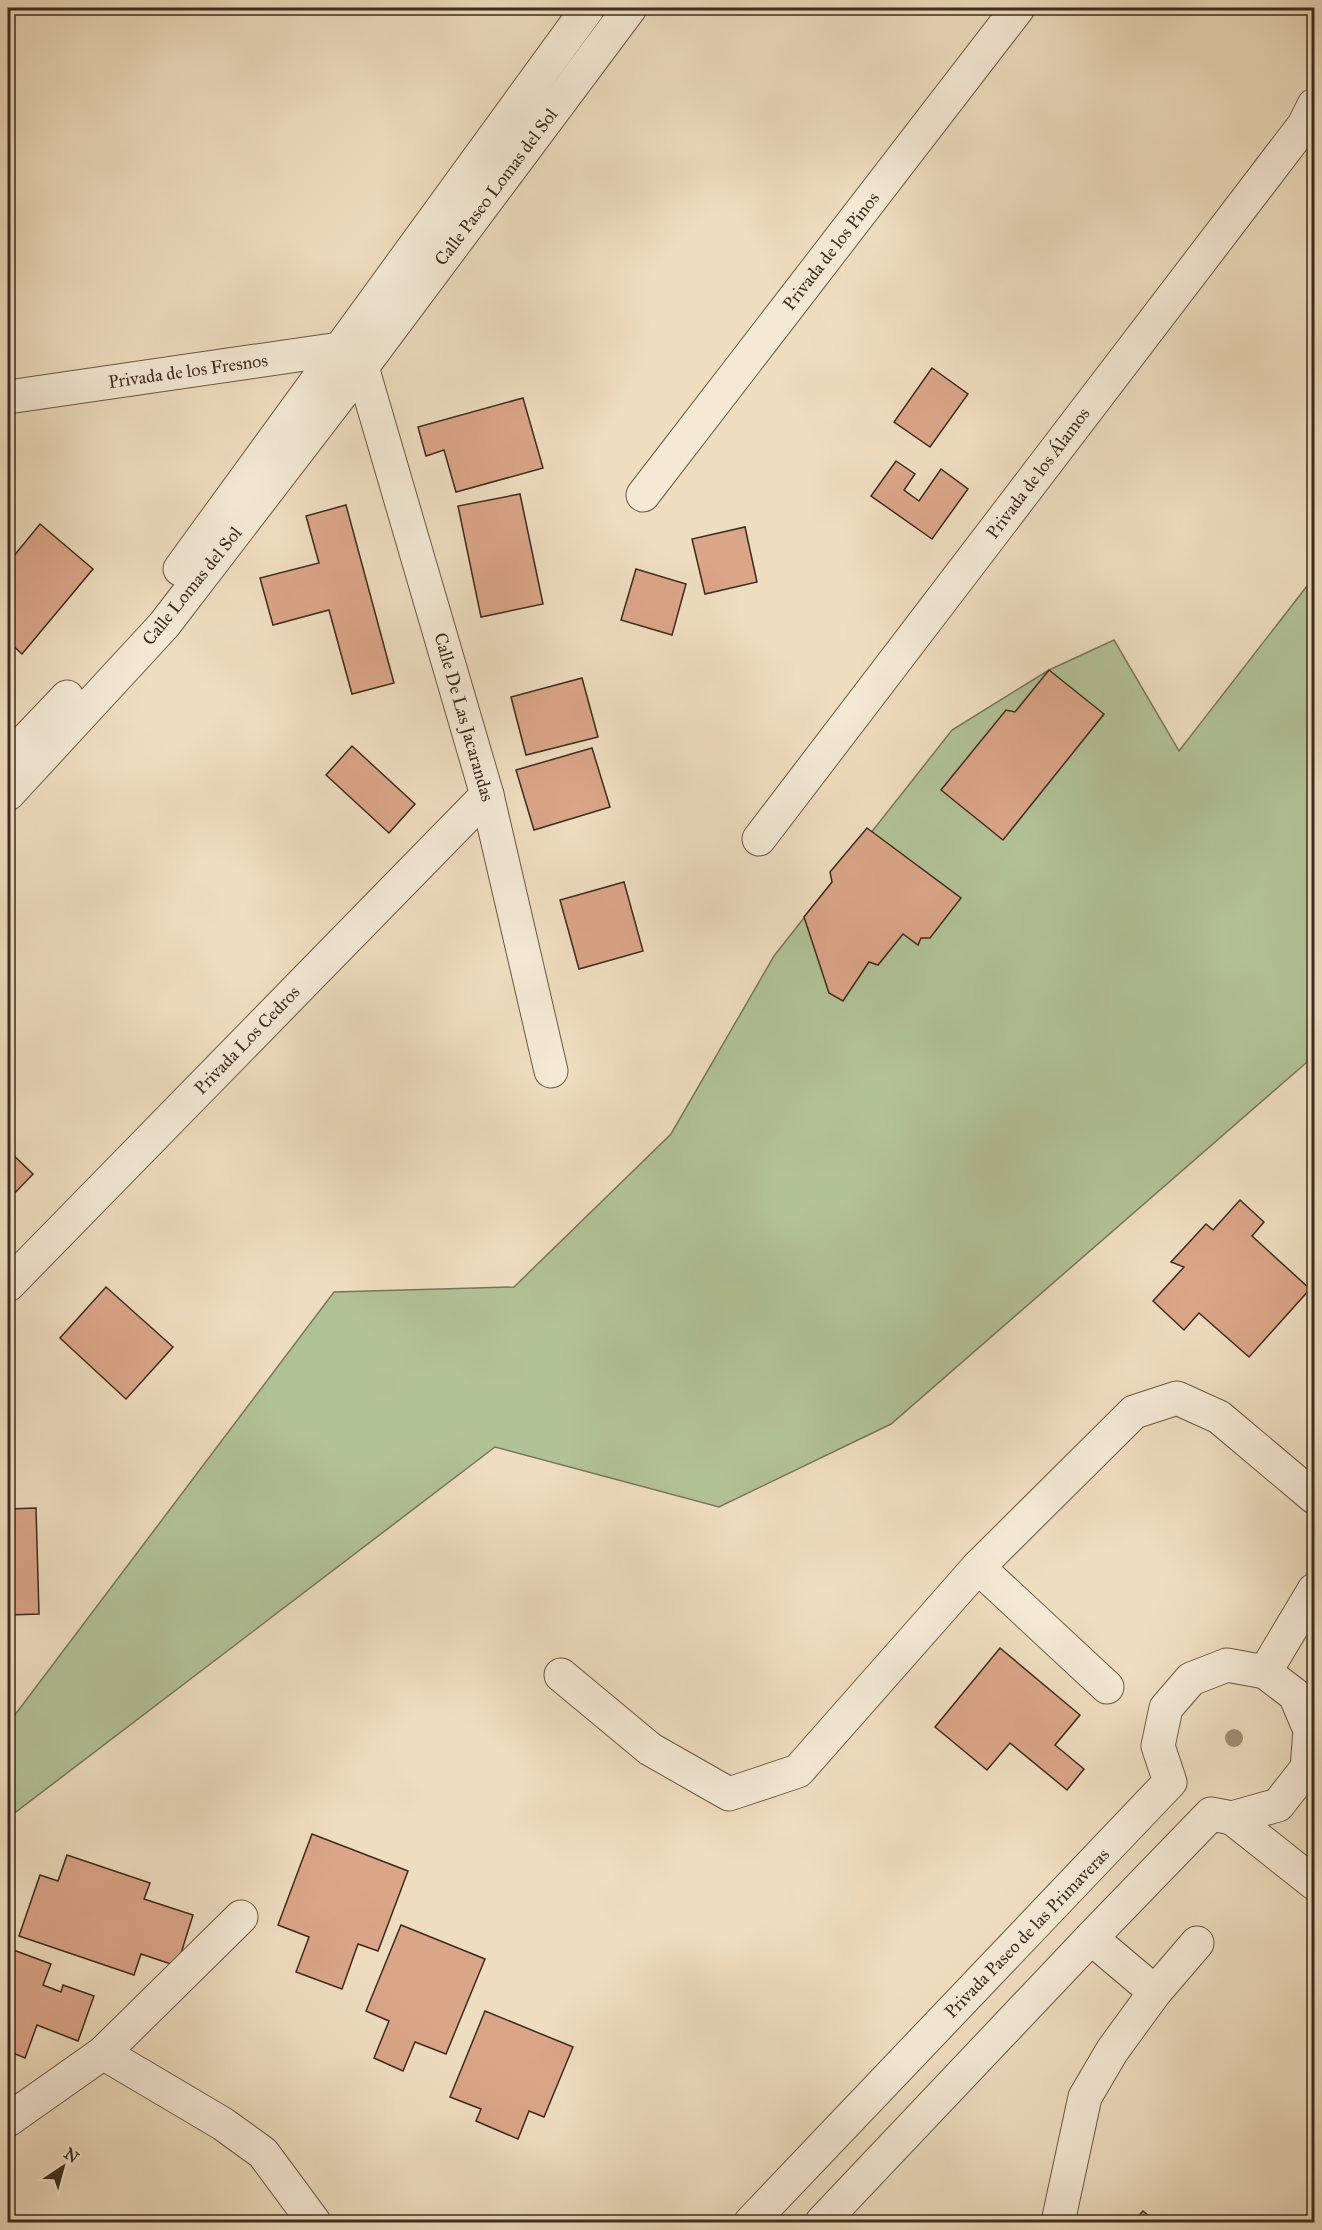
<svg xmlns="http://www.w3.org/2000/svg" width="1322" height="2230" viewBox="0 0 1322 2230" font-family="'IM FELL Great Primer',serif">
	<rect width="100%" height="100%" fill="#eeddbf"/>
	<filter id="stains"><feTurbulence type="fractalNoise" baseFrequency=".00333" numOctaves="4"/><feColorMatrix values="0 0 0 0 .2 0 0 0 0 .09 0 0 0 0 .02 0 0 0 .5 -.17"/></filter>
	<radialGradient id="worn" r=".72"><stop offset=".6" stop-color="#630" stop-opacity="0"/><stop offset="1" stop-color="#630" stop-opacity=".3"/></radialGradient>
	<path fill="#b2c297" stroke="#77765a" stroke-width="1.5" d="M1314 577V1056L891 1424 719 1507 495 1447 8 1818V1724L334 1292 514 1287 671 1134 774 956 952 730 1049 670 1114 640 1179 751Z"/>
	<g fill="#dba588" stroke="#3c2b1e" stroke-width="1.5">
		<path d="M932 368 968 394 930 447 894 422Z"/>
		<path d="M523 398 543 468 456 492 444 450 426 456 418 427Z"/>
		<path d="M896 461 915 474 904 490 919 501 941 469 968 489 932 539 871 496Z"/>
		<path d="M520 494 543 604 481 617 458 506Z"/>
		<path d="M346 505 394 683 352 694 329 610 273 625 260 578 319 563 306 516Z"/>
		<path d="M40 524 93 569 22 654 8 641V563Z"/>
		<path d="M745 527 757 582 705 594 692 539Z"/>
		<path d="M636 569 686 584 672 635 621 620Z"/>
		<path d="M1049 670 1104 714 1003 840 941 790 1006 710 1015 712Z"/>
		<path d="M582 678 598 737 526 755 511 697Z"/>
		<path d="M352 746 415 804 389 833 326 775Z"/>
		<path d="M592 748 610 807 534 830 516 770Z"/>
		<path d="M867 828 961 898 930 938H921L918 945 903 934 878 965 869 962 843 1001 829 993 804 917 832 882 830 872Z"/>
		<path d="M624 882 643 951 579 969 560 900Z"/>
		<path d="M8 1150 33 1174 8 1200Z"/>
		<path d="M1240 1200 1264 1222 1252 1236 1310 1289 1249 1357 1199 1313 1184 1330 1153 1301 1184 1267 1171 1262 1206 1224 1213 1230Z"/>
		<path d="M106 1287 173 1347 126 1399 60 1338Z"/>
		<path d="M36 1508 39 1614 8 1615V1509Z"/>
		<path d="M1000 1648 1080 1715 1055 1745 1084 1769 1067 1790 1010 1743 987 1770 935 1727Z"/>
		<path d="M312 1834 408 1871 378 1951 358 1944 342 1989 296 1972 309 1937 278 1925Z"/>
		<path d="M67 1855 150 1883 144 1899 193 1915 177 1966 141 1954 134 1975 19 1936 40 1875 58 1881Z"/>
		<path d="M401 1925 485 1959 446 2054 415 2042 403 2071 374 2058 389 2021 366 2011Z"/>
		<path d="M8 1948 51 1964 43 1985 61 1992 63 1985 94 1996 78 2041 37 2025 25 2058 8 2051Z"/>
		<path d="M485 2011 573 2047 544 2117 529 2111 518 2139 476 2121 481 2109 450 2097Z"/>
		<path d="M1143 2211 1156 2222H1133Z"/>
	</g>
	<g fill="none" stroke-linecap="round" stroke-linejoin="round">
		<defs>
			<g id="minor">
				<path d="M362 367 487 795 551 1071"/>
				<path d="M8 397 339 349 349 357"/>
				<path d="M643 495 1018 8"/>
				<path d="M180 569 588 8"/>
				<path d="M8 759 67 697"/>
				<path d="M8 794 164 625 362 367 630 8"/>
				<path d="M759 839 1304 125 1314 105"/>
				<path d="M8 1285 487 795"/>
				<path d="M978 1567 1107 1687"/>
				<path d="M1265 1672 1314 1590"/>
				<path d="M561 1675 650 1749 729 1794 798 1771 978 1567 1134 1412 1177 1398 1219 1417 1314 1497"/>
				<path d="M1232 1818 1314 1883"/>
				<path d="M1091 1938 1155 1992"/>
				<path d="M103 2053 223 2124 263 2153 314 2222"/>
				<path d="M8 2120 103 2053 241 1917"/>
				<path d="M751 2222 1170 1782 1158 1746 1166 1708 1191 1679 1227 1665 1265 1672 1295 1695 1310 1730 1307 1768 1278 1805 1232 1818 1211 1814 1091 1938 822 2222"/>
				<path d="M1058 2222 1085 2097 1112 2051 1155 1992 1197 1943"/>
			</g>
		</defs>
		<use href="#minor" stroke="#685846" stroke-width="35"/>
		<use href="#minor" stroke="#f4e9d5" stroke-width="33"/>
	</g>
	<circle fill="#9d9077" cx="1234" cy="1738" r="9"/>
	<g text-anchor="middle" stroke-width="5" stroke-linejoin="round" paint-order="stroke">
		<g font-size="18" fill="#3c2b1e" stroke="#f4e9d5">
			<text transform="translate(496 187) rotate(-53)" y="6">Calle Paseo Lomas del Sol</text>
			<text transform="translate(831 251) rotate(-52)" y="6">Privada de los Pinos</text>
			<text transform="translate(188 371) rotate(-8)" y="6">Privada de los Fresnos</text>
			<text transform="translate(1038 473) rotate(-53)" y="6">Privada de los Álamos</text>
			<text transform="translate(192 586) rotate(-51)" y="6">Calle Lomas del Sol</text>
			<text transform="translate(464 717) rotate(74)" y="6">Calle De Las Jacarandas</text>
			<text transform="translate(247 1040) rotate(-46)" y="6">Privada Los Cedros</text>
			<text transform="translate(1027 1933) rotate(-46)" y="6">Privada Paseo de las Primaveras</text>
		</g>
	</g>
	<rect width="1322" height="2230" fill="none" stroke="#eeddbf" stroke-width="30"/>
	<rect x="9" y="9" width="1304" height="2212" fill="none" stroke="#3c2b1e" stroke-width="3"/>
	<rect x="15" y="15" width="1292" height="2200" fill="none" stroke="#3c2b1e" stroke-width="1.5"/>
	<g transform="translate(63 2167) rotate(36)" stroke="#f4e9d5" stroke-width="4.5" paint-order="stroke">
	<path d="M0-4.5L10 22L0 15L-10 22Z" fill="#3c2b1e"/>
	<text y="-9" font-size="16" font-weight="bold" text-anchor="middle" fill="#3c2b1e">N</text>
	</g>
	<rect width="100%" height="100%" filter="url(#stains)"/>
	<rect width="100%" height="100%" fill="url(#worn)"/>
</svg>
